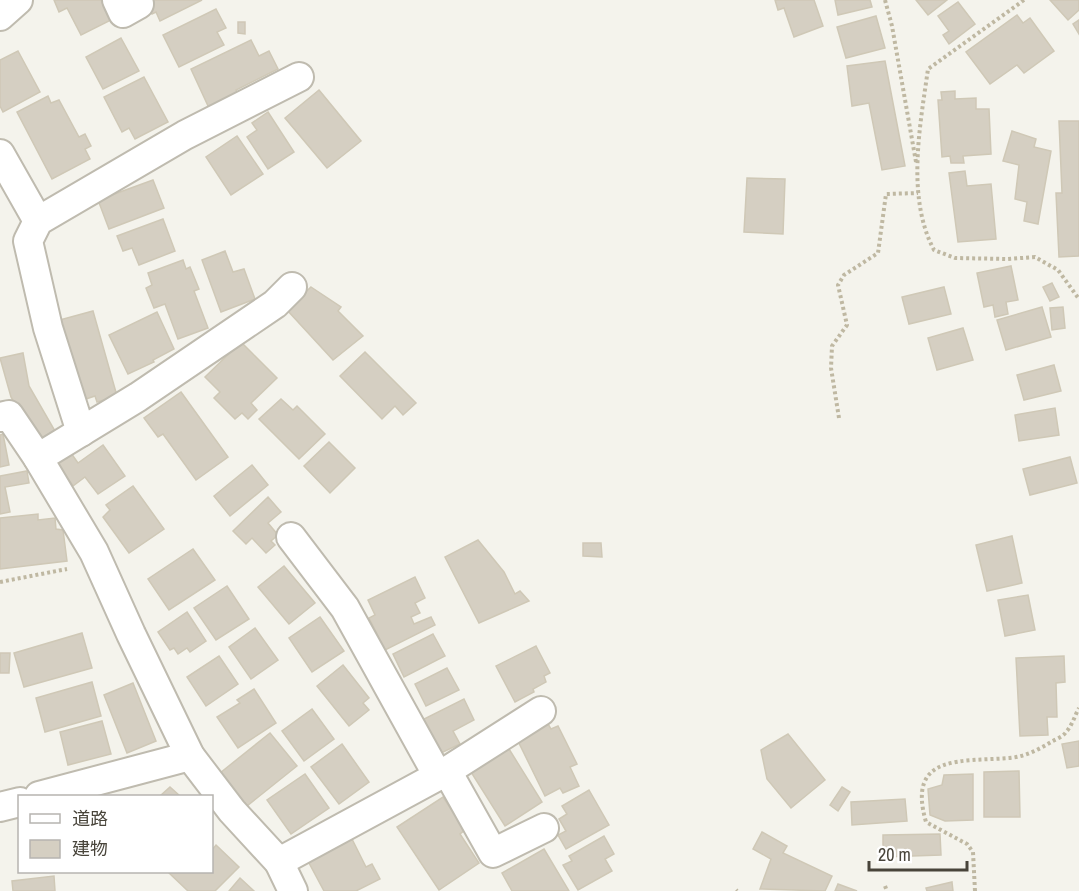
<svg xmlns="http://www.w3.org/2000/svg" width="1079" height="891" viewBox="0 0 1079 891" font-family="'Archivo Narrow','Noto Sans JP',sans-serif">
	<rect width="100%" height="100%" fill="#f4f3ec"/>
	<g fill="#d5cfc2" stroke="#cfc8b6" stroke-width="1.5">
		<path d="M54 0H101L111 20 81 35 67 8 59 12Z"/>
		<path d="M145 0H202L160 21 156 12 152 14Z"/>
		<path d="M775 0H814L823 26 794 37 784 8 778 10Z"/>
		<path d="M835 0H870L872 7 838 15Z"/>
		<path d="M916 0H947L928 15Z"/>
		<path d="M1050 0H1079V10L1068 20Z"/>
		<path d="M958 2 975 24 949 44 943 35 949 31 938 16Z"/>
		<path d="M216 9 226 28 217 32 224 45 179 67 163 35Z"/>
		<path d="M1017 15 1023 23 1030 18 1054 51 1024 73 1017 65 990 84 966 52Z"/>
		<path d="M876 16 885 48 846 58 837 27Z"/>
		<path d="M1079 20V34L1073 24Z"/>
		<path d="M238 22H245V34L238 33Z"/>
		<path d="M121 38 139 71 103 89 86 57Z"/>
		<path d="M251 40 259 56 269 51 278 69 236 90 238 94 209 108 191 69Z"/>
		<path d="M18 51 40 92 3 112 0 106V60Z"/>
		<path d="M885 61 905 166 882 170 869 103 852 106 847 66Z"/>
		<path d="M144 77 168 122 135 139 129 128 122 132 104 97Z"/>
		<path d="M319 90 361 141 327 168 285 118Z"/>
		<path d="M955 91V99L976 98V109H989L991 154 963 156 964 163H951L950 156 942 157 938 100H942L941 92Z"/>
		<path d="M48 96 51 103 59 100 79 137 85 134 91 146 85 149 90 159 52 179 17 112Z"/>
		<path d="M268 112 294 152 268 169 247 137 257 130 252 123Z"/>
		<path d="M1059 121H1079V256L1059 257 1056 193H1062Z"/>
		<path d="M1012 131 1036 139 1034 147 1051 151 1038 224 1024 221 1027 202 1015 199 1019 165 1003 161Z"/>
		<path d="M237 136 263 174 231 195 206 157Z"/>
		<path d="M965 171 967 186 991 184 996 239 958 242 949 173Z"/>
		<path d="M747 178 785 179 783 234 744 232Z"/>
		<path d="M153 180 164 208 109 229 98 200Z"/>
		<path d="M163 219 175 251 139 265 132 248 123 251 117 236Z"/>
		<path d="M225 251 233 272 244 269 255 299 221 312 202 260Z"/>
		<path d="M183 260 186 269 190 267 199 289 194 291 208 328 178 339 165 304 154 308 146 288 152 285 148 273Z"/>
		<path d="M1011 266 1018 300 1006 302 1008 314 995 317 993 305 984 307 977 273Z"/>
		<path d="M1052 283 1059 297 1050 301 1043 287Z"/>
		<path d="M311 287 341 307 338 311 363 336 333 360 287 310Z"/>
		<path d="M944 287 951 314 909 324 902 297Z"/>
		<path d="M1042 307 1051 337 1006 350 997 320Z"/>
		<path d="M1063 307 1065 328 1052 330 1050 308Z"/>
		<path d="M93 311 117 396 97 402 95 396 80 401 56 321Z"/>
		<path d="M157 312 174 349 153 360 154 362 128 374 109 335Z"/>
		<path d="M963 328 973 360 937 370 928 338Z"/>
		<path d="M241 342 277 378 251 403 257 410 248 419 242 413 235 419 214 398 220 392 205 377Z"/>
		<path d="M365 352 416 403 403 415 395 406 382 419 340 376Z"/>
		<path d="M23 353 29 386 55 431 37 442 11 397 0 358Z"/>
		<path d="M1054 365 1061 391 1024 400 1017 375Z"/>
		<path d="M181 392 228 457 196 480 163 434 158 437 144 418Z"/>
		<path d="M281 399 293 410 297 406 325 434 299 459 259 419Z"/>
		<path d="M1055 408 1059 435 1019 441 1015 415Z"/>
		<path d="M3 434 9 465 0 467V435Z"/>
		<path d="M329 442 355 468 330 493 304 466Z"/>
		<path d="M103 445 125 476 98 494 85 477 73 486 57 463 71 453 78 463Z"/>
		<path d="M1070 457 1077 483 1030 495 1023 469Z"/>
		<path d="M252 465 268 485 230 516 214 496Z"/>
		<path d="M27 471 29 483 5 487 10 512 0 514V476Z"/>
		<path d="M133 486 164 529 129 553 103 517 110 510 106 505Z"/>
		<path d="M268 497 281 512 268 523 278 535 271 541 275 545 266 553 252 538 246 544 233 531Z"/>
		<path d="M38 514V520L55 518 56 529 63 530 67 561 0 569V518Z"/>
		<path d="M1012 536 1022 583 987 591 976 545Z"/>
		<path d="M478 540 504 572 515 594 520 591 529 601 479 623 445 557Z"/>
		<path d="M583 543H601L602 557 583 556Z"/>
		<path d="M193 549 215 580 169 610 148 579Z"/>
		<path d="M284 566 315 603 289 624 258 587Z"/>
		<path d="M415 577 425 598 415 603 420 613 411 617 414 624 431 617 435 625 385 650 369 618 375 615 368 600Z"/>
		<path d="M227 586 249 619 216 640 194 608Z"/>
		<path d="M1028 595 1035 630 1005 636 998 600Z"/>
		<path d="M187 612 206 641 190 652 187 648 178 654 174 648 170 650 158 632Z"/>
		<path d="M320 617 344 651 312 672 289 638Z"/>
		<path d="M255 628 278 660 251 679 229 647Z"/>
		<path d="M82 633 92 668 24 687 14 653Z"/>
		<path d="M433 634 445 656 404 677 393 654Z"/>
		<path d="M536 646 550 673 544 676 546 682 533 689 534 692 515 702 496 666Z"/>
		<path d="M0 653H10L9 673H0Z"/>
		<path d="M219 656 238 684 206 706 187 677Z"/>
		<path d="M1064 656 1065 682 1056 683 1057 717H1047L1048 735 1020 736 1016 658Z"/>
		<path d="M343 665 369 698 363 703 369 710 349 726 317 686Z"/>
		<path d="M447 668 459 690 426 706 415 684Z"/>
		<path d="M92 682 101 716 45 732 36 698Z"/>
		<path d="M133 683 156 741 127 753 104 695Z"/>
		<path d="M254 689 276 723 238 748 217 717 240 703 237 700Z"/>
		<path d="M464 699 474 720 453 731 460 744 439 754 422 720Z"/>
		<path d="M312 709 334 739 304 761 282 731Z"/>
		<path d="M102 721 111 754 68 765 60 732Z"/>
		<path d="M547 722 551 729 558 726 577 764 570 767 579 786 563 793 560 788 545 796 516 737Z"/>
		<path d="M270 733 297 766 247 806 220 773Z"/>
		<path d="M788 734 825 780 791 808 767 779 761 750Z"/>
		<path d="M1079 741V766L1067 768 1062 744Z"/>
		<path d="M342 744 369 782 339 804 311 767Z"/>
		<path d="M509 749 542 802 505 826 471 772Z"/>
		<path d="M1019 771 1020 817H984V772Z"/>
		<path d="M305 774 329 808 291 834 267 800Z"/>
		<path d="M973 774V820L945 821 930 815 928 789 942 785 944 775Z"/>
		<path d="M170 787 180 796H160Z"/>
		<path d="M842 787 850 792 838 811 830 805Z"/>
		<path d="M589 790 609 825 566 849 558 835 566 831 559 819 567 814 562 806Z"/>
		<path d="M443 797 465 830 460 834 479 863 439 890 397 827Z"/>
		<path d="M905 799 907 821 852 825 851 802Z"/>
		<path d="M762 832 787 846 783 853 832 876 825 891 760 889 771 859 753 849Z"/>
		<path d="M940 834 941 855 883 857V835Z"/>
		<path d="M604 836 614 854 605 859 612 871 578 890 563 865 572 861 569 856Z"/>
		<path d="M352 839 366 867 372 864 380 879 356 891H324L308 861Z"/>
		<path d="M216 845 239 867 215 891H188L168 872H212V850Z"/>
		<path d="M544 849 569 891H512L502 873Z"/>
		<path d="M54 876 55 891H13L12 881Z"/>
		<path d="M240 878 254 891H229Z"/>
		<path d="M952 882 953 891H927L926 888Z"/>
		<path d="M838 884 857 891H835Z"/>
	</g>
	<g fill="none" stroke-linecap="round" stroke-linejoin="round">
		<defs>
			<g id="minor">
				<path d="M117 0 123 13 139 4"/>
				<path d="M0 16 18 0"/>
				<path d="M0 154 38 221"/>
				<path d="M292 287 275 304 138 397 38 458 94 552 131 634 190 756 232 811 279 862 447 771 541 711"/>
				<path d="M0 417 9 415 38 458"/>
				<path d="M81 432 48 328 28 241 38 221 185 135 299 77"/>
				<path d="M291 537 345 608 438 776"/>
				<path d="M447 771 493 853 544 828"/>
				<path d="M39 796 190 756"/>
				<path d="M0 807 20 802"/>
				<path d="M279 862 293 891"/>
			</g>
		</defs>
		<use href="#minor" stroke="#bfbbaf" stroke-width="32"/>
		<g stroke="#bfb8a2" stroke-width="4" stroke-dasharray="3 3" stroke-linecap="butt">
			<path d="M885 0 892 26 916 162"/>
			<path d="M1024 0 928 69C920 126 906 197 934 250L955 258 1008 259 1035 257 1058 270 1079 299"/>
			<path d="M839 418 831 368 832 346 847 325 838 285 844 275 878 253 886 194 918 193"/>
			<path d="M0 582 67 569"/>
			<path d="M885 886 887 891"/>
			<path d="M736 890 737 891"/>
			<path d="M975 891 973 852 967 844 926 822C906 753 962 762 1009 758 1024 757 1038 750 1051 742 1056 739 1063 737 1066 732 1072 726 1075 715 1079 708"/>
		</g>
		<use href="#minor" stroke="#fff" stroke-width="28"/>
	</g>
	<rect x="18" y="795" width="195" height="78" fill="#ffffff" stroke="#b6b4b0" stroke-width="1.5"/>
	<rect x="30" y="814" width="30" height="9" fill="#ffffff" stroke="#b6b4b0" stroke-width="1.5"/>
	<text x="72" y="825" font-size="18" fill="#48443a">道路</text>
	<rect x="30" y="840" width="30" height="18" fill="#d5cfc2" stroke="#b6b4b0" stroke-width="1.5"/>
	<text x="72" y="855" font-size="18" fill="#48443a">建物</text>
	<path d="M869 861v9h98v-9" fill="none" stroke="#48443a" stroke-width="3"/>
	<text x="878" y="861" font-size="18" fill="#48443a" stroke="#ffffff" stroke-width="4.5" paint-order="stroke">20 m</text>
</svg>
